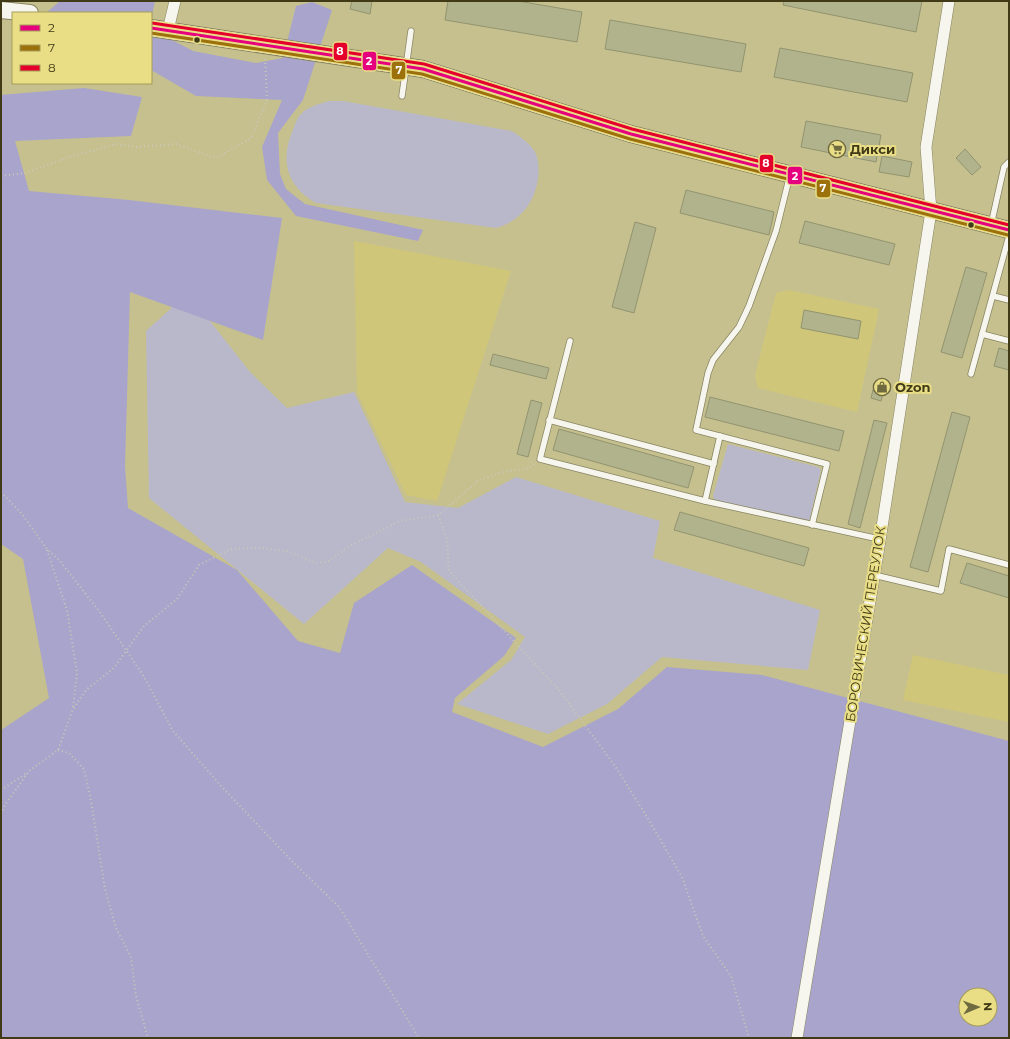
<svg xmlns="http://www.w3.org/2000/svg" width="1010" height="1039" viewBox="0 0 1010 1039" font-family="Montserrat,sans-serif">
	<rect width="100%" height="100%" fill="#c6c08f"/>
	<g fill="#cfc67a">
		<path d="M354 241 511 271 437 501 406 495 357 392Z"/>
		<path d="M789 290 879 309 857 412 758 388 755 375 776 293Z"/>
		<path d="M913 655 1009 675V722L903 700Z"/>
	</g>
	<g fill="#b9b8ca">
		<path d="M329 101H343L512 131C519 136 530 143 535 152 539 160 539 171 538 179 534 204 520 221 496 228L316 203C288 187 279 161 293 130 295 125 297 117 301 114 308 106 320 104 329 101Z"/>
		<path d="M188 293 250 372 287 408 354 392 405 502 458 508 516 477 660 521 653 558 820 610 808 670 662 657 607 704 548 734 457 704 511 660 525 637 421 562 388 548 304 624 149 498 146 331Z"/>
		<path d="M728 444 818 467 821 470 809 522 715 502 713 496Z"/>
	</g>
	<g fill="#a8a4cc" fill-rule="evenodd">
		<path d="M60 1H155L151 20V13H46Z"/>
		<path d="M312 2 332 10 303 100 278 133 280 174 286 189 305 204 423 230 418 241 296 216 267 180 262 147 282 100 196 96 151 70V29L193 51 256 63 283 58 296 6Z"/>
		<path d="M84 88 142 97 131 136 15 141 29 191 129 200 282 218 263 340 130 292 125 466 128 508 237 570 298 641 340 653 354 603 412 565 516 638 504 656 455 698 452 712 543 747 618 709 667 667 762 675 1009 741V1038H1V730L49 698 23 559 1 544V95ZM966 995H990V1019H966Z"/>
	</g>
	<g fill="#b1b38d" stroke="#92946f">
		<path d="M352 1H372L370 14 350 9Z"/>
		<path d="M448 1H518L582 12 577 42 445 20Z"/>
		<path d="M784 1H922L916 32 783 5Z"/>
		<path d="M610 20 746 44 741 72 605 49Z"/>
		<path d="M780 48 913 73 907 102 774 77Z"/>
		<path d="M806 121 881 135 876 162 801 147Z"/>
		<path d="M965 149 981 167 972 175 956 158Z"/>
		<path d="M882 156 912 162 909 177 879 172Z"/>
		<path d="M686 190 774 212 769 235 680 213Z"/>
		<path d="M805 221 895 244 889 265 799 243Z"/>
		<path d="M635 222 656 228 634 313 612 307Z"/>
		<path d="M966 267 987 273 962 358 941 352Z"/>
		<path d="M804 310 861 321 858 339 801 328Z"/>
		<path d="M999 348 1009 351V370L994 366Z"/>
		<path d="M493 354 549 368 546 379 490 365Z"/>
		<path d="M875 382 885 385 881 401 871 398Z"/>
		<path d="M710 397 844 431 839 451 705 417Z"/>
		<path d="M531 400 542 403 528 457 517 454Z"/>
		<path d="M952 412 970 417 928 572 910 567Z"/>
		<path d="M874 420 887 423 860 528 848 524Z"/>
		<path d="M559 429 694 467 688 488 553 450Z"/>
		<path d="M680 512 809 548 804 566 674 530Z"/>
		<path d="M967 563 1009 576V598L960 583Z"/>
	</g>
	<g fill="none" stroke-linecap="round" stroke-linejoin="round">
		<defs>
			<g id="lane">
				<path d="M402 96 411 31"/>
				<path d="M790 175 776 231 749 306 739 327 713 360 708 373 696 430 827 464 812 525"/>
				<path d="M991 225 1004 167 1009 162"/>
				<path d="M993 296 1009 300"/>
				<path d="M982 334 1009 341"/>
				<path d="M570 341 540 459 705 501"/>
				<path d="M971 374 1009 236"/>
				<path d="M549 420 714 464"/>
				<path d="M720 436 705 501 879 539"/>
				<path d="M874 575 941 591 949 549 1009 565"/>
			</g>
			<g id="street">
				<path d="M168 30 175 1"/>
				<path d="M797 1038 878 553 931 211 926 147 949 1"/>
			</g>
			<g id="secondary">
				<path d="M1 10 30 13"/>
				<path d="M151 28 423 69 631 134 1009 230"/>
			</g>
		</defs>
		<use href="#lane" stroke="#888461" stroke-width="7"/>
		<use href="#street" stroke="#888461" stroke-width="12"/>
		<use href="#secondary" stroke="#888461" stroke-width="18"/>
		<g stroke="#cac8b9" stroke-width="2" stroke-dasharray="1 3" stroke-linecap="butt">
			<path d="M1 176 25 173 72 156 116 144 137 147 176 144 216 158 251 138 267 100 265 57"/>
			<path d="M1 492 22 514 47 549 60 561 99 611 143 675 173 731 222 787 290 859 339 907 419 1038"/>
			<path d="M438 515 447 539 449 571 559 690 615 766 647 817 682 877 703 936 731 976 749 1038"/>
			<path d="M47 550 67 610 77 673 73 707"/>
			<path d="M58 750 69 753 84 769 91 801 105 889 116 928 131 957 136 996 148 1038"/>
			<path d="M1 790 27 773"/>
			<path d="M1 814 5 805 29 771 58 750 73 709 86 690 114 668 144 626 177 599 199 565 231 549 261 548 287 551 316 563 327 562 350 546 400 521 438 515 479 480 503 472 529 468 534 464"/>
		</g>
		<use href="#lane" stroke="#f6f6ee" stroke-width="5.5"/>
		<use href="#street" stroke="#f6f6ee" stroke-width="11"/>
		<use href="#secondary" stroke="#f6f6ee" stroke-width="16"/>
		<defs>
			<path id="bus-1" d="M151 28 423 69 631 134 1009 230"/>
			<path id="bus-2" d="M151 33 422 74 630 139 1008 235"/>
			<path id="bus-3" d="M152 23 424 64 632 129 1009 225"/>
		</defs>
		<use href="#bus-1" stroke="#e9de86" stroke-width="6"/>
		<use href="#bus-2" stroke="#e9de86" stroke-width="6"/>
		<use href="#bus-3" stroke="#e9de86" stroke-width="6"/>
		<use href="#bus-1" stroke="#e5007d" stroke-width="3"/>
		<use href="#bus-2" stroke="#9c700b" stroke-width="3"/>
		<use href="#bus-3" stroke="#e4002b" stroke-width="3"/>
	</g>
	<defs>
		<symbol id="supermarket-ring" viewBox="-11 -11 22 22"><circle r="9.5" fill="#e9de86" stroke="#6f6a40" stroke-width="1.5"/><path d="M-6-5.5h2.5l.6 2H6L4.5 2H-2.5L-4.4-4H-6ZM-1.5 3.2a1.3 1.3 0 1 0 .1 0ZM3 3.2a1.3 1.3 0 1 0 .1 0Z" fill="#6f6a40"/></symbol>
		<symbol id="shop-ring" viewBox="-11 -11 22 22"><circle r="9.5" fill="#e9de86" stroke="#6f6a40" stroke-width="1.5"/><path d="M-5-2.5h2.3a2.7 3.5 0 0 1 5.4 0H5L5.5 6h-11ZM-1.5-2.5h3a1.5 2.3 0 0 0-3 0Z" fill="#6f6a40"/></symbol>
	</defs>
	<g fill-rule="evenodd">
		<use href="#supermarket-ring" x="827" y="139" width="20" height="20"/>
		<use href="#shop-ring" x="872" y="377" width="20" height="20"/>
	</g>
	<g fill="#403b16" stroke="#e9de86" stroke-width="1.5">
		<circle cx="197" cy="40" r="3.5"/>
		<circle cx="971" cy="225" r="3.5"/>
	</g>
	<g text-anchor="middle" stroke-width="4" stroke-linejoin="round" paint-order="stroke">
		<g font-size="13" font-weight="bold" fill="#403b16" stroke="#e9de86" text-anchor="start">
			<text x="850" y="154">Дикси</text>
			<text x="895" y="392">Ozon</text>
		</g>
		<g font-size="13" fill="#403b16" stroke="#e9de86">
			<text transform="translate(865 624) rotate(-81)" y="5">БОРОВИЧЕСКИЙ ПЕРЕУЛОК</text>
		</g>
	</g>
	<g stroke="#e9de86" stroke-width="1.5">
		<rect x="333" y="42" width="15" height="19" rx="4" fill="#e4002b"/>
		<rect x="362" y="51" width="15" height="20" rx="4" fill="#e5007d"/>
		<rect x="391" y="61" width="15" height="19" rx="4" fill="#9c700b"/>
		<rect x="759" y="154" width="15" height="19" rx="4" fill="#e4002b"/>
		<rect x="787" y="166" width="16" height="19" rx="4" fill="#e5007d"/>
		<rect x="816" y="179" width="15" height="19" rx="4" fill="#9c700b"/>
	</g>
	<g font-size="11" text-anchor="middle" font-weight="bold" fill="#fff">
		<text x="340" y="55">8</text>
		<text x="369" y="65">2</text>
		<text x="399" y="74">7</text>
		<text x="766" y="167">8</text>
		<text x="795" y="180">2</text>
		<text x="823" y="192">7</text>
	</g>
	<rect width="1010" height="1039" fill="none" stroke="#403b16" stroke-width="4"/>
	<rect x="12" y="12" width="140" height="72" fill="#e9de86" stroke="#a59d59"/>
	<rect x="20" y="25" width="20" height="6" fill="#e5007d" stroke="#a59d59"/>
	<text x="48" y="32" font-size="12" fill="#403b16">2</text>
	<rect x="20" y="45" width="20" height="6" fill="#9c700b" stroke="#a59d59"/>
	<text x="48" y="52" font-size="12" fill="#403b16">7</text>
	<rect x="20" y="65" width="20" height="6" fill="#e4002b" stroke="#a59d59"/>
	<text x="48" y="72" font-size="12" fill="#403b16">8</text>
	<g transform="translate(978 1007) rotate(88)"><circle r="19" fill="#e9de86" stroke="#a59d59"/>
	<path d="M0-3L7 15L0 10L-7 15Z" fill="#6f6a40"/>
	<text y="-6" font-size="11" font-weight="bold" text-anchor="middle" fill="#403b16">N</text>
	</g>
</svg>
